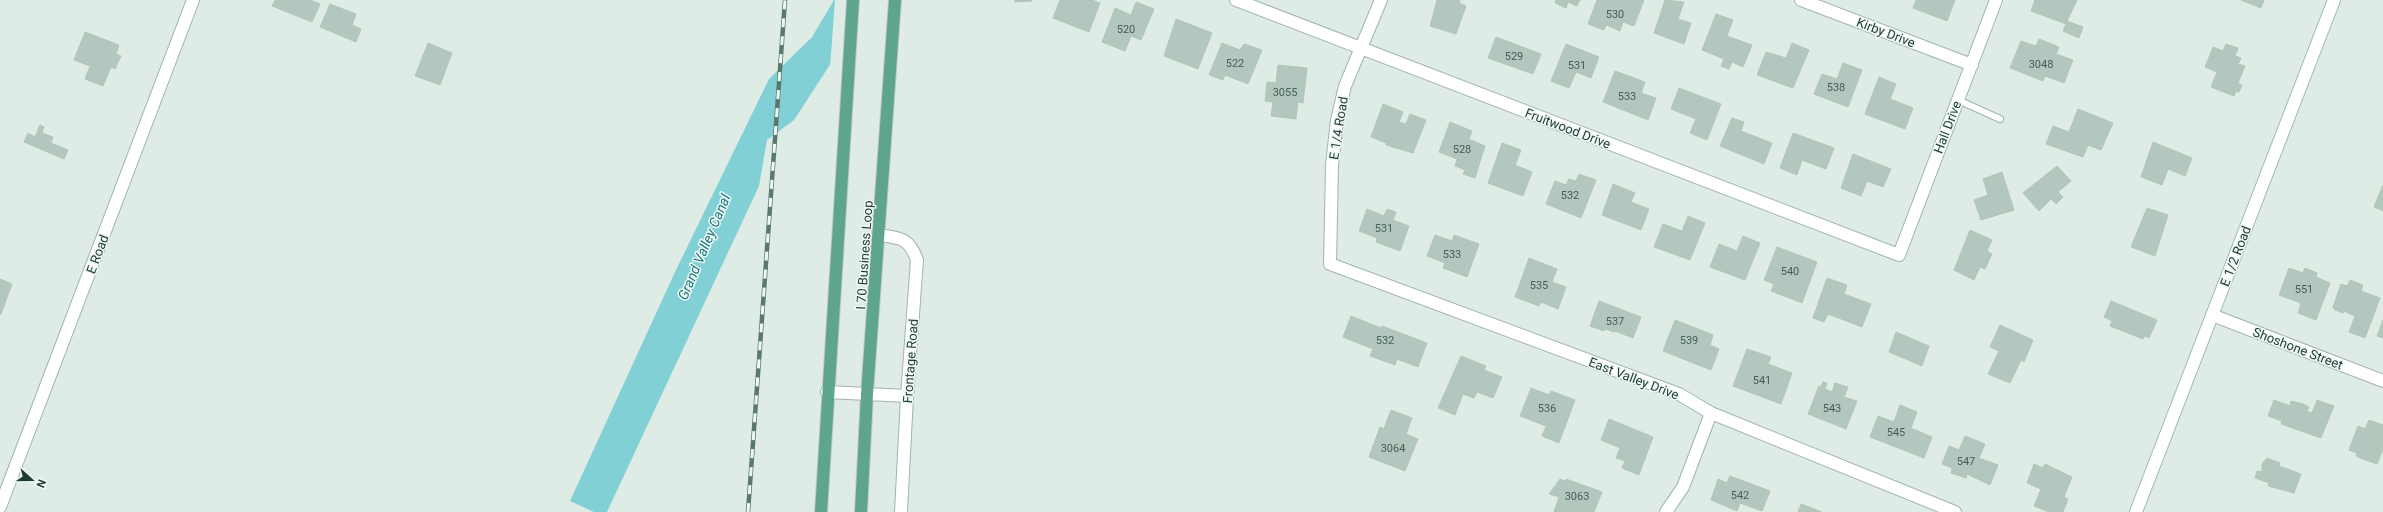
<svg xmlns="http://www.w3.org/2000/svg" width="2383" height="512" viewBox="0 0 2383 512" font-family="Roboto,sans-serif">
	<rect width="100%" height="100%" fill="#dfece5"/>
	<path fill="#81d0d6" d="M834 0H872L794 120 767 140 759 186 607 512H594L570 501 675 272 769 79 812 37Z"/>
	<path fill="#dfece5" d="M835 0H874L830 68Z"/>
	<g fill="#b4c7be" stroke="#b1c6bb">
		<path d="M275 0H310L320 4 312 22 272 6Z"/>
		<path d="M1015 0H1032V1L1015 2Z"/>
		<path d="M1060 0H1092L1100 3 1089 32 1053 18Z"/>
		<path d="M1437 0H1460L1459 3 1466 6 1456 34 1430 26Z"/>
		<path d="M1556 0H1580L1577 6 1568 2 1566 8 1555 3Z"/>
		<path d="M1597 0H1644L1634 26 1623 22 1620 31 1606 25 1604 30 1588 24Z"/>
		<path d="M1665 0 1684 2 1678 19 1691 23 1684 44 1654 33Z"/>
		<path d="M1916 0H1955L1947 21 1913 8Z"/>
		<path d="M2035 0H2077L2067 21 2083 27 2079 38 2063 31 2066 24 2031 11Z"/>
		<path d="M2241 0H2264L2261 8Z"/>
		<path d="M1136 2 1154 9 1141 40 1131 36 1125 51 1102 42 1115 8 1131 15Z"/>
		<path d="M330 4 356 14 352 25 361 29 356 42 320 27Z"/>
		<path d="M1716 14 1733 20 1727 36 1752 45 1743 67 1732 62 1729 69 1721 66 1724 59 1702 50Z"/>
		<path d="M1176 19 1212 33 1198 69 1164 56Z"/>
		<path d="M85 32 119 45 116 54 121 56 115 69 111 67 103 86 85 79 90 66 74 60Z"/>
		<path d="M1496 37 1541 54 1533 74 1488 58Z"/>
		<path d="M2039 39 2059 47 2056 54 2073 60 2064 83 2045 76 2043 81 2010 68 2021 41 2036 46Z"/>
		<path d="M428 43 452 53 440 85 415 76Z"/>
		<path d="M1222 43 1240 50 1244 44 1262 50 1248 84 1225 75 1223 80 1209 75Z"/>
		<path d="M1792 43 1809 50 1793 88 1757 75 1766 52 1786 58Z"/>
		<path d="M1566 44 1599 57 1591 78 1576 72 1569 88 1551 81Z"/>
		<path d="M2226 44 2238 48 2235 56 2241 58 2238 64 2245 66 2238 83 2242 85 2239 92 2236 91 2234 96 2211 87 2217 72 2205 67 2213 47 2223 51Z"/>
		<path d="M1843 63 1862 70 1848 107 1814 94 1822 74 1837 79Z"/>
		<path d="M1278 65 1307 68 1303 103 1298 102 1296 119 1271 116 1273 102 1265 101 1267 82 1276 83Z"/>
		<path d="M1615 71 1645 82 1641 93 1656 98 1648 120 1603 102Z"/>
		<path d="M1879 77 1896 84 1890 99 1913 108 1905 129 1865 114Z"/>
		<path d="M1679 88 1721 104 1707 140 1690 133 1696 119 1671 109Z"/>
		<path d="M1383 104 1403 112 1399 122 1406 124 1410 114 1426 120 1413 153 1386 145V143L1371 137Z"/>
		<path d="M2078 109 2113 123 2101 150 2088 145 2083 157 2046 144 2053 126 2069 132Z"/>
		<path d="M1732 118 1744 122 1741 131 1772 143 1764 164 1720 146Z"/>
		<path d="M1450 122 1472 131 1469 139 1485 146 1475 178 1463 174 1465 170 1455 166 1457 159 1439 152Z"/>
		<path d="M40 125 44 127 42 133 53 137 51 143 68 150 64 159 24 142 28 133 35 137Z"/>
		<path d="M1793 133 1834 148 1826 169 1802 160 1797 175 1780 168Z"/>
		<path d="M2153 142 2192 158 2185 176 2168 169 2162 185 2141 177Z"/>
		<path d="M1502 143 1521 150 1515 165 1532 172 1523 196 1488 183Z"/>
		<path d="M1853 154 1891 169 1883 187 1867 181 1861 196 1841 188Z"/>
		<path d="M2057 166 2071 181 2058 192 2063 197 2056 204 2051 199 2039 211 2023 193Z"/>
		<path d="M2002 172 2014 210 1981 220 1974 200 1988 195 1983 179Z"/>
		<path d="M1579 174 1596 180 1581 218 1546 204 1555 181 1566 185 1569 179 1576 181Z"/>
		<path d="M1613 184 1635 193 1631 202 1649 209 1641 230 1602 215Z"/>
		<path d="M2383 185V211L2374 207Z"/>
		<path d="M2147 208 2168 215 2155 256 2131 247Z"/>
		<path d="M1367 209 1384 216 1387 209 1396 212 1393 220 1409 226 1400 251 1376 242 1377 238 1359 231Z"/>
		<path d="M1688 216 1705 223 1690 260 1654 247 1663 224 1682 231Z"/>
		<path d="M1970 230 1992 240 1987 251 1992 254 1985 269 1980 267 1974 280 1954 270Z"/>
		<path d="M1435 235 1452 241 1454 235 1479 244 1467 277 1443 268 1445 263 1427 256Z"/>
		<path d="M1743 236 1760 243 1745 280 1710 267 1719 244 1737 251Z"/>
		<path d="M1777 247 1817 262 1802 303 1771 291 1774 284 1764 280Z"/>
		<path d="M1529 258 1557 269 1552 282 1566 287 1558 309 1541 302 1539 306 1515 297Z"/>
		<path d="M2289 268 2303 273 2305 268 2317 273 2316 277 2330 283 2316 320 2298 313 2301 303 2279 295Z"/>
		<path d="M1827 278 1847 285 1844 294 1871 304 1862 327 1828 314 1824 322 1813 318Z"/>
		<path d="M0 279 12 284 1 314H0Z"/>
		<path d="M2350 280 2363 285 2361 291 2380 298 2365 338 2349 332 2355 316 2344 311 2343 313 2335 310 2333 307 2341 284 2347 286Z"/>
		<path d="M1599 301 1641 317 1633 338 1615 331 1614 332 1605 329 1604 331 1590 326Z"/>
		<path d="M2111 301 2157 320 2149 338 2145 336 2143 339 2110 326 2112 321 2104 317Z"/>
		<path d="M1351 316 1381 328 1382 326 1427 343 1418 367 1397 359 1395 365 1370 356 1373 349 1343 337Z"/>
		<path d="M1675 320 1713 335 1710 345 1719 349 1711 370 1663 351Z"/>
		<path d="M2383 320V338L2377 336Z"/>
		<path d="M2000 325 2033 340 2024 362 2021 360 2010 383 1988 374 1999 351 1990 347Z"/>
		<path d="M1896 332 1929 346 1922 366 1889 352Z"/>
		<path d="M1747 349 1771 357 1768 364 1792 373 1781 404 1733 386Z"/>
		<path d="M1461 356 1486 366 1484 370 1502 377 1493 398 1477 392 1474 398 1463 394 1455 415 1438 408Z"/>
		<path d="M1823 382 1827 383 1825 389 1832 392 1835 383 1848 387 1844 397 1857 401 1846 429 1808 414 1819 386 1821 387Z"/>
		<path d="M1531 388 1549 395 1551 391 1575 400 1559 443 1542 436 1546 426 1520 416Z"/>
		<path d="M2274 400 2290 406 2291 401 2303 404 2309 407 2307 411 2312 413 2317 400 2334 406 2321 438 2281 424 2282 421 2268 416Z"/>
		<path d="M1900 405 1917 412 1911 428 1932 437 1924 458 1870 437 1878 416 1894 422Z"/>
		<path d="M1391 410 1412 418 1406 434 1418 439 1405 471 1369 457 1380 427 1384 429Z"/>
		<path d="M1609 419 1653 437 1639 475 1622 468 1625 461 1616 458 1620 448 1601 440Z"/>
		<path d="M2369 420 2383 425V449L2377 464 2360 458 2356 456 2357 453 2349 450 2358 426 2365 429Z"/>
		<path d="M1965 436 1985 444 1979 458 1998 465 1990 485 1967 474 1966 478 1951 473 1952 468 1942 464 1949 446 1959 450Z"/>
		<path d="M2267 458 2280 463 2279 466 2301 474 2294 493 2268 486 2269 483 2255 478 2257 471 2262 472V464Z"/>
		<path d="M2034 464 2043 468 2045 464 2072 477 2064 497 2068 499 2063 512H2049L2034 506 2041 489 2027 483Z"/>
		<path d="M1730 476 1770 491 1762 511 1740 503 1737 511 1711 500 1718 479 1727 483Z"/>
		<path d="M1560 479 1565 481 1566 479 1602 492 1594 512H1554L1559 497 1549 494Z"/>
		<path d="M1801 504 1822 512H1798Z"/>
	</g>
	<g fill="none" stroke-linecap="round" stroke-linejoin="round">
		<defs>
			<path id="service" d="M1958 100 2000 119"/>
			<g id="minor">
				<path d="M1236 0 1899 255 1996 0"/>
				<path d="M1381 0 1345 86 1337 120 1332 165 1330 264 1679 394 1711 413 1955 512"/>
				<path d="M1801 0 1972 65"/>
				<path d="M879 235C901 238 909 238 917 260L907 396 901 512"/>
				<path d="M2212 315 2383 381"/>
				<path d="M827 392 907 396"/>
				<path d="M1666 512 1683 487 1711 413"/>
			</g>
			<path id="tertiary" d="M0 507 193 0"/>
			<path id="secondary" d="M2136 512 2334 0"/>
			<g id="primary">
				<path d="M821 512 853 0"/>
				<path d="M861 512 867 394 895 0"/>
			</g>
		</defs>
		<use href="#service" stroke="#a1b4ac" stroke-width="8"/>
		<use href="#minor" stroke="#a1b4ac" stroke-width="14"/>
		<use href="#tertiary" stroke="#a1b4ac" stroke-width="14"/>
		<use href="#secondary" stroke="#9fbbaf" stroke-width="14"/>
		<use href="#primary" stroke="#c0c9c6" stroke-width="14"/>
		<use href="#service" stroke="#fff" stroke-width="6"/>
		<use href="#minor" stroke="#fff" stroke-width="12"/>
		<use href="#tertiary" stroke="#fff" stroke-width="12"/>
		<use href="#secondary" stroke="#fff" stroke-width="12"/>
		<use href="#primary" stroke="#5fa58e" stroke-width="12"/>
		<defs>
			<path id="rail" d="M748 512 785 0"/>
		</defs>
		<use href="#rail" stroke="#59796e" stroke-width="4.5"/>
		<use href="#rail" stroke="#f0f8f3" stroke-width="3" stroke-dasharray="9" stroke-linecap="butt"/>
	</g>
	<g text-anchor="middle" stroke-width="3" stroke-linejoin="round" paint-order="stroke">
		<g font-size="11" fill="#446055">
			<text x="1615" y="18">530</text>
			<text x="1126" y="33">520</text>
			<text x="1514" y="60">529</text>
			<text x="1235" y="67">522</text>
			<text x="2041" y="68">3048</text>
			<text x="1577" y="69">531</text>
			<text x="1836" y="91">538</text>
			<text x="1285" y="96">3055</text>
			<text x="1627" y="100">533</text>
			<text x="1462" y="153">528</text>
			<text x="1570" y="199">532</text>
			<text x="1384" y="232">531</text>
			<text x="1452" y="258">533</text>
			<text x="1790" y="275">540</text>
			<text x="1539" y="289">535</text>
			<text x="2304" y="293">551</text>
			<text x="1615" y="325">537</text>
			<text x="1385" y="344">532</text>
			<text x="1689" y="344">539</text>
			<text x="1762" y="384">541</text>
			<text x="1547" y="412">536</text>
			<text x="1832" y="412">543</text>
			<text x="1896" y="436">545</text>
			<text x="1393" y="452">3064</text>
			<text x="1966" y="465">547</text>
			<text x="1740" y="499">542</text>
			<text x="1577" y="500">3063</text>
		</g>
		<g font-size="13" fill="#1e3d32" stroke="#f0f8f3">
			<text transform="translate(1886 32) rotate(21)" y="5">Kirby Drive</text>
			<text transform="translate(1947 127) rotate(-69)" y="5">Hall Drive</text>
			<text transform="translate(1338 128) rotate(-81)" y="5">E 1/4 Road</text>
			<text transform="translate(1568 128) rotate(21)" y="5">Fruitwood Drive</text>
			<text transform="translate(97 254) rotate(-69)" y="5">E Road</text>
			<text transform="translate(864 255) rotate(-86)" y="5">I 70 Business Loop</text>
			<text transform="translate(2235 256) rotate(-69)" y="5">E 1/2 Road</text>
			<text transform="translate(2298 348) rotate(21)" y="5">Shoshone Street</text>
			<text transform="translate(910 361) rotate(-86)" y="5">Frontage Road</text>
			<text transform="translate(1634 378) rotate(21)" y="5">East Valley Drive</text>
		</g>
		<g font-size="14" font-style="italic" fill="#14757e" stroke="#f0f8f3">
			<text transform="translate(704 247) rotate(-67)" y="5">Grand Valley Canal</text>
		</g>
	</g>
	<g transform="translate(32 480) rotate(111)" stroke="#f0f8f3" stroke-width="3" paint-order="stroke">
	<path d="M0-3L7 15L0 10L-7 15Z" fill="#1e3d32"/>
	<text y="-6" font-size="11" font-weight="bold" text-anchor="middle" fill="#1e3d32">N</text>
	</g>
</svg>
